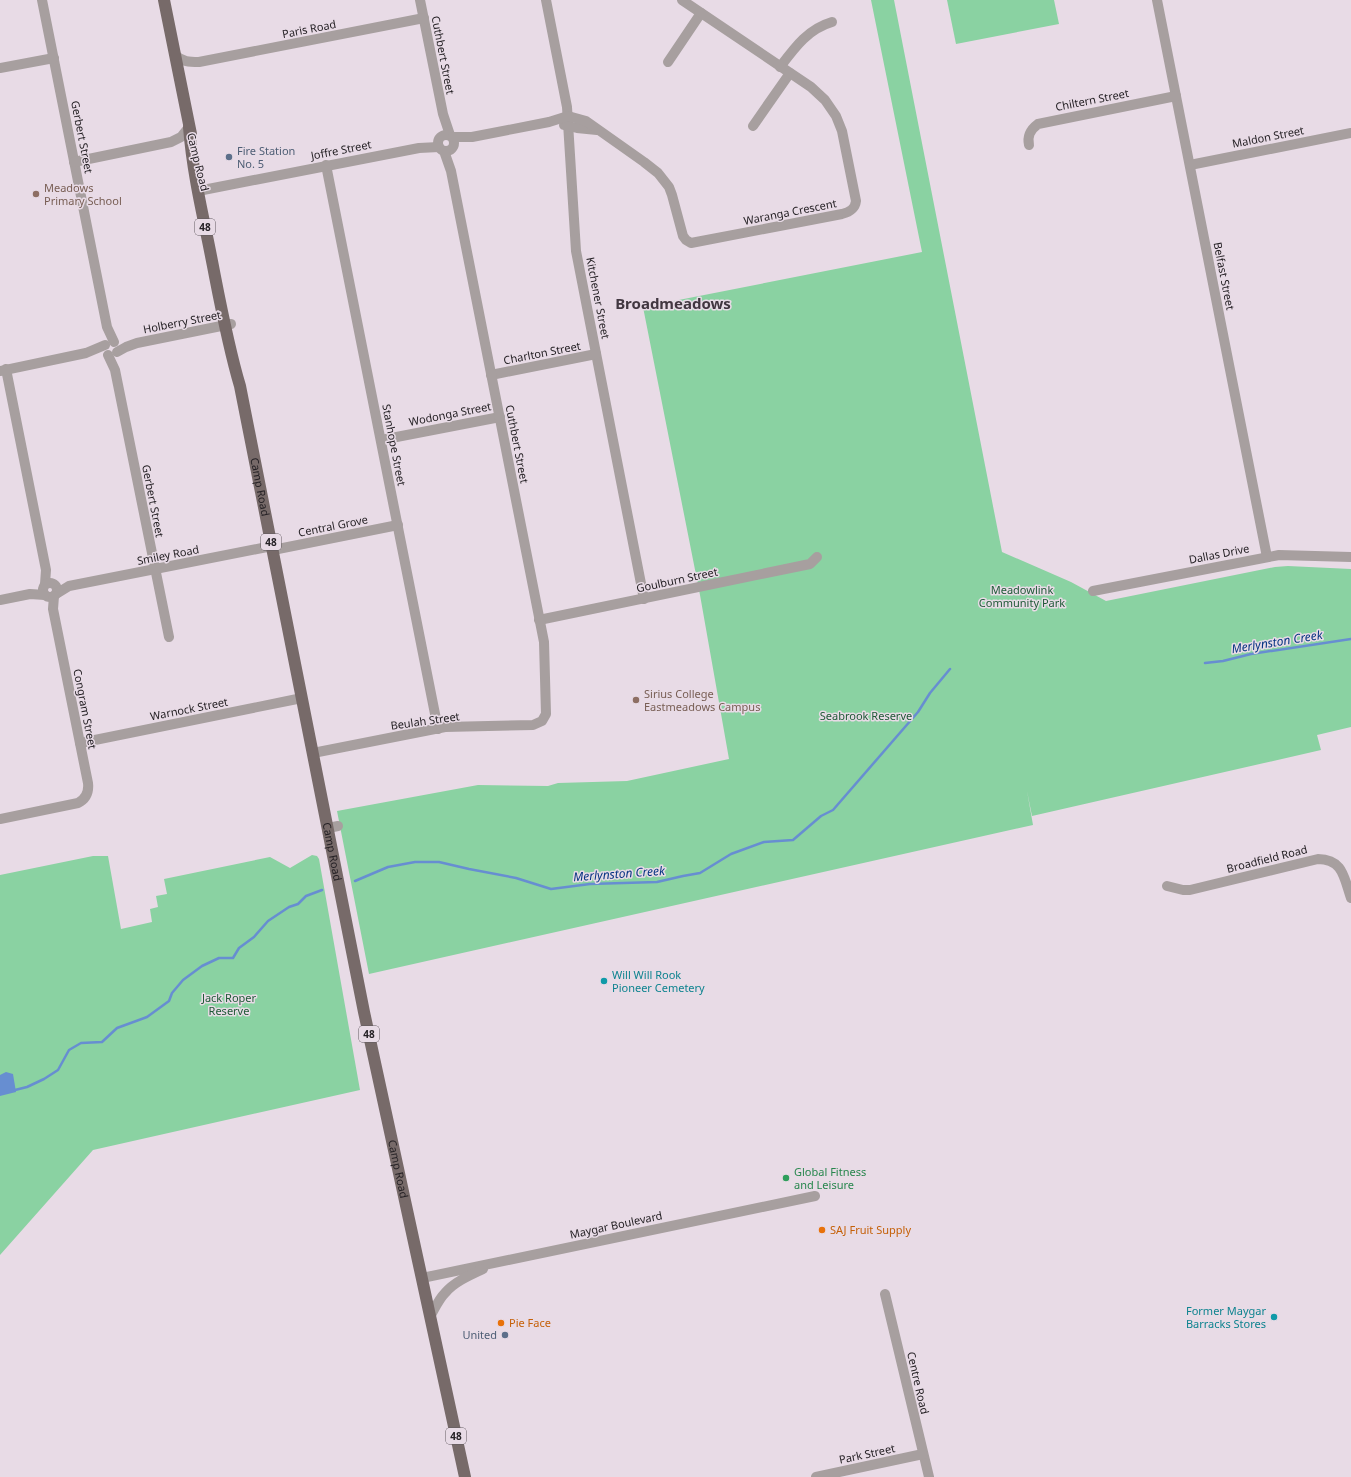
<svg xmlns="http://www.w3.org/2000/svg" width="1351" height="1477" viewBox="0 0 1351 1477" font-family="'Noto Sans',sans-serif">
	<rect width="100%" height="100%" fill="#e8dbe6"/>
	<g fill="#8ad2a2">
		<path d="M871 0H894L1002 552 1071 582 1106 601 1275 567 1288 566 1351 569V727L1317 735 1321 750 1032 816 1027 791 1033 825 369 974 337 811 478 785 548 786 558 783 627 781 729 759 700 595 643 307 922 252Z"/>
		<path d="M947 0H1054L1059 24 956 44Z"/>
		<path d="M312 855 317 856 319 859 360 1090 93 1150 0 1255V875L93 856H108L121 929 152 922 150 909 158 907 156 896 167 894 164 879 270 857 290 868Z"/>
	</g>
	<path fill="#678ed1" d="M6 1072 13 1074 16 1092 0 1096V1075Z"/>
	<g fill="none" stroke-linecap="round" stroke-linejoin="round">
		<g stroke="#678ed1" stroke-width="2.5">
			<path d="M1205 663 1223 661 1251 654 1351 639"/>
			<path d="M355 881 388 867 415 862H439L469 869 516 878 551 889 590 884 657 882 683 876 700 873 731 854 764 842 793 840 821 816 833 810 918 712 930 693 950 669"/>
			<path d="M15 1090 27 1087 44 1079 58 1070 69 1050 81 1043 102 1042 117 1028 147 1017 169 1001 172 993 183 980 202 966 219 958H233L239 948 254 937 268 921 289 907 298 904 306 896 322 890"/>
		</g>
		<g stroke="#a79f9f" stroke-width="10">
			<path d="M42 0 107 327 114 342"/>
			<path d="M420 0 443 114 450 135"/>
			<path d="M546 0 567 107 576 251 644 599"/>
			<path d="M1157 0 1267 557"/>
			<path d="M175 55C183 62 189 62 199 62L424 18"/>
			<path d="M668 62 701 13"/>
			<path d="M780 67C795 47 808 29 832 22"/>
			<path d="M0 68 54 58"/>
			<path d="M564 125 577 128 597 130"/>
			<path d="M753 126 790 73"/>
			<circle cx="446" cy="143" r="8"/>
			<path d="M453 137H472L549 122 568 116 586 121 644 162 658 173 669 187 672 195 683 236 686 240 691 243 842 214C850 212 855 209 856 201L842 131 836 116 825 100 811 87 682 0"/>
			<path d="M1029 145C1027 136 1030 130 1038 124L1176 96"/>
			<path d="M74 162 171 142 181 137 189 127"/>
			<path d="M326 165 438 729"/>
			<path d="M1190 165 1351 133"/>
			<path d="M198 191 419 148 439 147"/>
			<path d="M117 352 126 347 137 343 231 324"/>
			<path d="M108 355 115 370 169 637"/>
			<path d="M6 369 46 570 45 584"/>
			<path d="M0 371 86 353 105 345"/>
			<path d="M491 375 596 354"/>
			<path d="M381 440 500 417"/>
			<path d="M273 550 398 525"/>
			<circle cx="50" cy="590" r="7"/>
			<path d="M1093 591 1279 555 1351 557"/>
			<path d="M56 594 69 586 272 546"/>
			<path d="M0 600 30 594 45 595"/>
			<path d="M539 620 810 564 817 557"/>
			<path d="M80 743 302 698"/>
			<path d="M313 753 445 727 533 725 542 721 546 714 544 642 451 171 444 151"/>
			<path d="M0 819 78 803C86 799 89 792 88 783L53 609 54 596"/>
			<path d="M328 828 338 826"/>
			<path d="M1167 886 1183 890H1190L1318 859C1343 859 1344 878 1351 898"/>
			<path d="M422 1278 815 1196"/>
			<path d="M885 1294 929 1477"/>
			<path d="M431 1315C435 1308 439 1299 445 1293 454 1282 470 1275 483 1269"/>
			<path d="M816 1477 923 1454"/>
		</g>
		<g stroke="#776a69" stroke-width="12">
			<path d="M164 0 191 134"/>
			<path id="s1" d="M189 127C192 166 200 203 208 241 218 290 226 339 240 386L364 1012 465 1477"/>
		</g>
	</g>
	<g fill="#5c6f8a" stroke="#e8dbe6" stroke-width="1.5">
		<circle cx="229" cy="157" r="4"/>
		<circle cx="505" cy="1335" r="4"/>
	</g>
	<g fill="#8d6e63" stroke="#e8dbe6" stroke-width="1.5">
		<circle cx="36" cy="194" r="4"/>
		<circle cx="636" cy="700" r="4"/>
	</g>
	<g fill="#0f9aa8" stroke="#e8dbe6" stroke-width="1.5">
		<circle cx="604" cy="981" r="4"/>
		<circle cx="1274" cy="1317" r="4"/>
	</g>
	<circle fill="#2e9e5b" stroke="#e8dbe6" stroke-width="1.5" cx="786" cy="1178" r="4"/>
	<g fill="#e8710a" stroke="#e8dbe6" stroke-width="1.5">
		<circle cx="822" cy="1230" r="4"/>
		<circle cx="501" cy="1323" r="4"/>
	</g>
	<g text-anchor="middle" stroke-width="3" stroke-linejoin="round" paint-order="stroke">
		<g fill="#e8dbe6" stroke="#60595f" stroke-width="1">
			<rect x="195" y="219" width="20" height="16" rx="3"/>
			<rect x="261" y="534" width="20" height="16" rx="3"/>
			<rect x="359" y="1026" width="20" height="16" rx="3"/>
			<rect x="446" y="1428" width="20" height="16" rx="3"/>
		</g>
		<g font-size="10" font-weight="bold" fill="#252125">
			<text x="205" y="231">48</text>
			<text x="271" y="546">48</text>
			<text x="369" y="1038">48</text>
			<text x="456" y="1440">48</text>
		</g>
		<g font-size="11" fill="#252125" stroke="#e8dbe6">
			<text transform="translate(309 29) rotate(-11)" y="4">Paris Road</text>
			<text transform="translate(443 55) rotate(79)" y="4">Cuthbert Street</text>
			<text transform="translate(1092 100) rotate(-11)" y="4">Chiltern Street</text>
			<text transform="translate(82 137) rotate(79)" y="4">Gerbert Street</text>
			<text transform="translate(1268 137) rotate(-11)" y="4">Maldon Street</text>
			<text transform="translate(341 150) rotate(-11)" y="4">Joffre Street</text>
			<text transform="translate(198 162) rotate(76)" y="4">Camp Road</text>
			<text transform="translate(790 212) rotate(-11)" y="4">Waranga Crescent</text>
			<text transform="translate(1224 276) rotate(79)" y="4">Belfast Street</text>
			<text transform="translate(598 298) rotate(79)" y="4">Kitchener Street</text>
			<text transform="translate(182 322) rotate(-11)" y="4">Holberry Street</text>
			<text transform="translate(542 353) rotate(-11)" y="4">Charlton Street</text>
			<text transform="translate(450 414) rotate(-11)" y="4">Wodonga Street</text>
			<text transform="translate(517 444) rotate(79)" y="4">Cuthbert Street</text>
			<text transform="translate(394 445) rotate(79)" y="4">Stanhope Street</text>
			<text dy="4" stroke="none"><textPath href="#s1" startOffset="367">Camp Road</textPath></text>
			<text transform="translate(153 501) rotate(79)" y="4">Gerbert Street</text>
			<text transform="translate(333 526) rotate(-11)" y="4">Central Grove</text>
			<text transform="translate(1219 554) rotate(-11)" y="4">Dallas Drive</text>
			<text transform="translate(168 555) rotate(-11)" y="4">Smiley Road</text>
			<text transform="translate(677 580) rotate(-12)" y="4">Goulburn Street</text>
			<text transform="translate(85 709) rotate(79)" y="4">Congram Street</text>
			<text transform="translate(189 709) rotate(-11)" y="4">Warnock Street</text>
			<text transform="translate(425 721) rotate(-8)" y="4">Beulah Street</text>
			<text dy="4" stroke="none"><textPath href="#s1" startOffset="739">Camp Road</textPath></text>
			<text transform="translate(1267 859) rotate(-14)" y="4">Broadfield Road</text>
			<text dy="4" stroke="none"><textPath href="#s1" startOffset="1063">Camp Road</textPath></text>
			<text transform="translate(616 1225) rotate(-12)" y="4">Maygar Boulevard</text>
			<text transform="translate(918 1383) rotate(77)" y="4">Centre Road</text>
			<text transform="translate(867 1454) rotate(-12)" y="4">Park Street</text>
		</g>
		<g font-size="11" fill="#4e5e75" stroke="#e8dbe6" text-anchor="start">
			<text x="237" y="155">Fire Station<tspan x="237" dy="13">No. 5</tspan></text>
			<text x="497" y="1339" text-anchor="end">United</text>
		</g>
		<g font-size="11" fill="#785e54" stroke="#e8dbe6" text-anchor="start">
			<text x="44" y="192">Meadows<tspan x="44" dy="13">Primary School</tspan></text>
			<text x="644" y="698">Sirius College<tspan x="644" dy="13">Eastmeadows Campus</tspan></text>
		</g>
		<g font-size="11" fill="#1e5936" stroke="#e8dbe6">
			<text x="1022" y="594">Meadowlink<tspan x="1022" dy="13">Community Park</tspan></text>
			<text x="866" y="720">Seabrook Reserve</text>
			<text x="229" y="1002">Jack Roper<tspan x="229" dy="13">Reserve</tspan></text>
		</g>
		<g font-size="11" fill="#0d838f" stroke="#e8dbe6" text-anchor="start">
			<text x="612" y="979">Will Will Rook<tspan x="612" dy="13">Pioneer Cemetery</tspan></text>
			<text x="1266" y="1315" text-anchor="end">Former Maygar<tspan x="1266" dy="13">Barracks Stores</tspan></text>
		</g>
		<g font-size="11" fill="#27864d" stroke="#e8dbe6" text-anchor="start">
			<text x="794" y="1176">Global Fitness<tspan x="794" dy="13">and Leisure</tspan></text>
		</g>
		<g font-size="11" fill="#c56008" stroke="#e8dbe6" text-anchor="start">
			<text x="830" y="1234">SAJ Fruit Supply</text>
			<text x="509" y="1327">Pie Face</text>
		</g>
		<g font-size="12" font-style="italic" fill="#053381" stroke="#e8dbe6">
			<text transform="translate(1277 642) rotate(-9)" y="4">Merlynston Creek</text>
			<text transform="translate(619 874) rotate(-4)" y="4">Merlynston Creek</text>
		</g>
		<g font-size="15" font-weight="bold" fill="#413740" stroke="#e8dbe6">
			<text x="673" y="309">Broadmeadows</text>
		</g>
	</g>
</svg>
